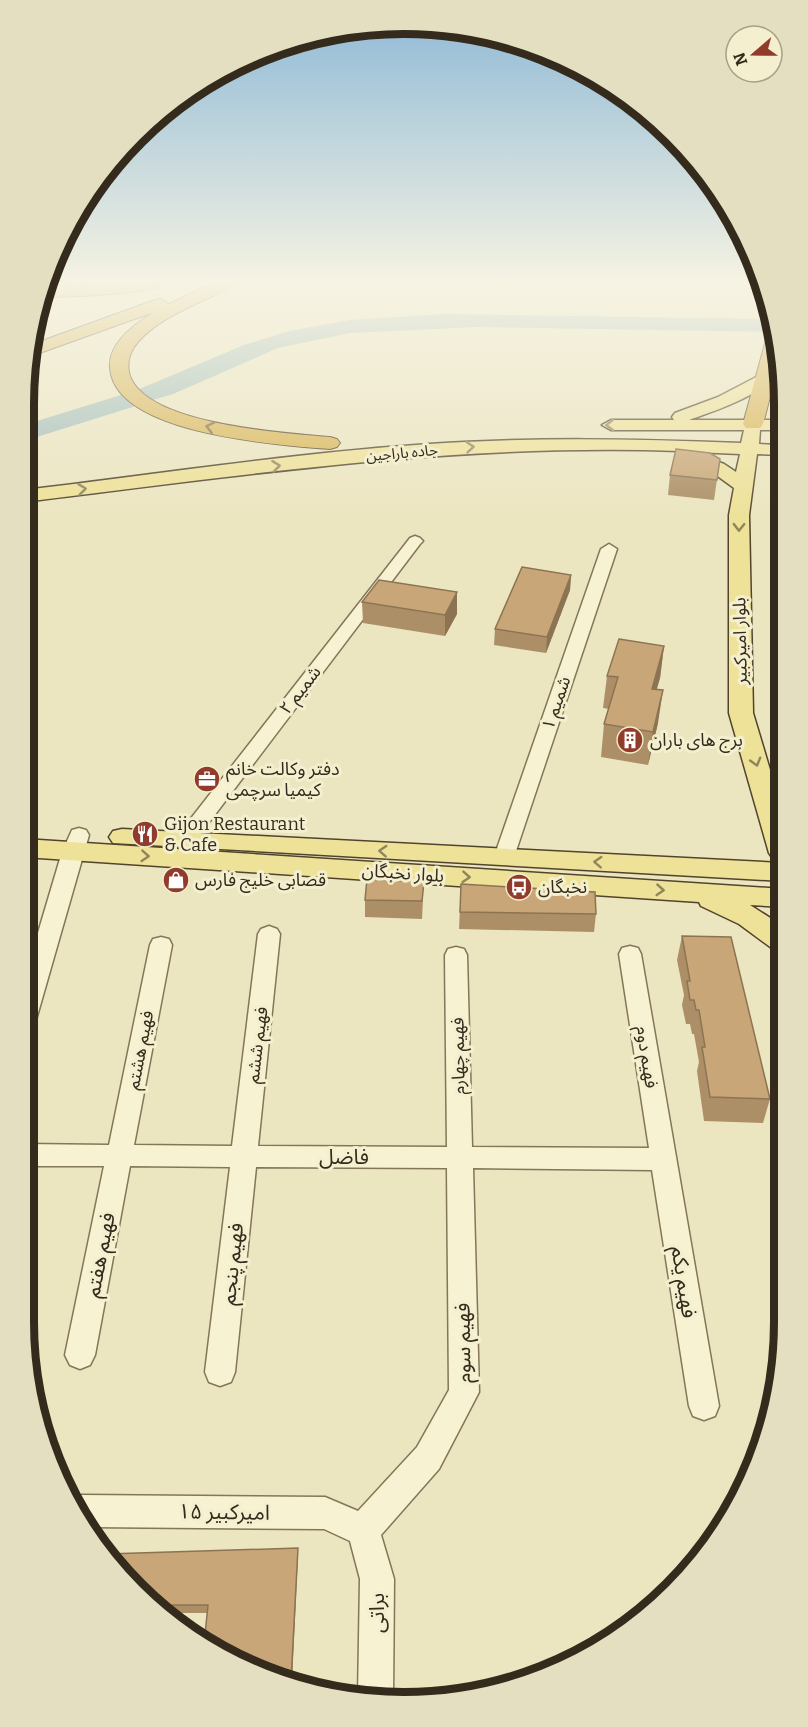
<svg xmlns="http://www.w3.org/2000/svg" width="808" height="1727" viewBox="0 0 808 1727" font-family="Bitter,'Noto Sans Arabic',serif">
	<rect width="100%" height="100%" fill="#ebe5c0"/>
	<g fill="none" stroke-linecap="round" stroke-linejoin="round">
		<path fill="#a3beba" fill-rule="evenodd" d="M444 314 771 319 775 332 475 327 350 333 278 348 173 394 146 402 141 401 139 405 24 441V425L121 395 135 394 137 390 244 345 289 331 350 320Z"/>
		<defs>
			<g id="minor">
				<path d="M415 536 420 538 423 541 420 544 192 845H178L175 840 178 835 410 538Z"/>
				<path d="M609 544 617 549 514 857 511 862H497L494 857 601 549Z"/>
				<path d="M79 828 86 830 89 835 36 1020 32 1026 24 1029V980L62 852 72 830Z"/>
				<path d="M269 926 277 929 280 934 258 1146 447 1147 445 955 448 949 456 947 464 949 467 955 472 1147 649 1148 619 954 622 948 630 946 638 948 641 954 719 1406 715 1416 704 1420 693 1416 689 1406 652 1170 473 1168 479 1392 439 1469 381 1535 394 1579 393 1698 358 1697 360 1579 350 1541 324 1529 91 1527 75 1498 82 1495 325 1497 358 1511 417 1447 449 1390 447 1168 256 1167 235 1372 231 1382 220 1386 209 1382 205 1372 230 1167 130 1166 95 1355 90 1365 80 1369 70 1365 65 1355 104 1166H24V1144L109 1145 150 945 153 939 161 937 169 939 172 945 134 1145 232 1146 258 934 261 929Z"/>
			</g>
			<g id="major">
				<path d="M764 373 772 378C757 397 712 412 689 420H781V430H760L759 444 781 445V455L757 454 749 515 753 713 782 810V862L773 859 769 853 729 713V515L734 488 712 472 679 459 676 455 679 451C456 443 244 475 24 502V490C159 474 293 453 429 444 533 437 637 439 741 443L744 430H611L602 425 611 420H674L672 417 675 413 718 397ZM693 452 740 454 736 472 724 464Z"/>
				<path d="M122 829 782 863V881L113 843 109 837 113 831Z"/>
				<path d="M24 839 783 889V907L750 905 783 926V952L773 949 739 924 701 906 699 902 24 857Z"/>
			</g>
			<g id="highway">
				<path d="M129 282H169C160 294 64 297 45 297L47 287Z"/>
				<path d="M215 282H235C229 290 217 294 208 298 184 310 156 321 138 342 130 351 126 363 130 376 148 425 285 433 330 437L337 439 340 443 337 447 330 449C281 445 113 435 110 367 108 343 136 323 154 312L34 355 36 343 155 300 161 299 169 304Z"/>
				<path d="M774 331 781 354 763 424 760 428H746L743 424 767 336Z"/>
			</g>
		</defs>
		<use href="#minor" stroke="#837659" stroke-width="3"/>
		<use href="#major" stroke="#51442d" stroke-width="3"/>
		<use href="#highway" stroke="#51442d" stroke-width="2"/>
		<use href="#minor" fill="#f7f2d2" fill-rule="evenodd"/>
		<use href="#major" fill="#eee198" fill-rule="evenodd"/>
		<use href="#highway" fill="#d8b353" fill-rule="evenodd"/>
	</g>
	<g fill="#ac8f66">
		<path d="M720 459 714 500 668 495 670 475Z"/>
		<path d="M571 575 570 590 546 653 494 645 495 629Z"/>
		<path d="M362 602 457 614 445 636 363 623Z"/>
		<path d="M664 646 660 678 656 689 658 723 648 765 601 757 604 724 609 709 603 708 607 676Z"/>
		<path d="M461 884 596 914 594 932 459 929Z"/>
		<path d="M423 899 422 919 365 917V900Z"/>
		<path d="M682 936 770 1099 763 1123 704 1121 697 1071 699 1062 694 1034H692L690 1024H686L682 1005 684 995 677 960Z"/>
		<path d="M298 1556 207 1613H167L118 1573Z"/>
	</g>
	<g fill="#8c7453">
		<path d="M571 575 570 590 546 653 547 637Z"/>
		<path d="M457 592V614L445 636V615Z"/>
		<path d="M664 646 660 678 648 721 652 689Z"/>
		<path d="M663 690 658 723 648 765 653 732Z"/>
		<path d="M298 1548V1556L292 1681H291Z"/>
	</g>
	<g fill="#c8a677" stroke="#8c7453" stroke-width="1.5">
		<path d="M676 449 710 453 720 459 717 480 670 475Z"/>
		<path d="M522 567 571 575 547 637 495 629Z"/>
		<path d="M379 580 457 592 445 615 362 602Z"/>
		<path d="M619 639 664 646 652 689 663 690 653 732 604 724 618 677 607 676Z"/>
		<path d="M367 879 424 882 422 901 365 900Z"/>
		<path d="M461 884 595 892 596 914 460 912Z"/>
		<path d="M682 936 731 937 770 1099 710 1097 702 1047H705L699 1010H696L694 1000H690L687 981H690Z"/>
		<path d="M298 1548 291 1681 214 1652 204 1644 208 1605H157L118 1573 107 1554Z"/>
	</g>
	<defs><path id="oneway-chevron" d="M-2-3.5L2.5 0L-2 3.5" fill="none" stroke-width="1.6" stroke-linecap="round" stroke-linejoin="round" transform="scale(1.5)"/></defs>
	<g stroke="#91865a">
		<use href="#oneway-chevron" transform="translate(610 425) rotate(179)"/>
		<use href="#oneway-chevron" transform="translate(470 447) rotate(-5)"/>
		<use href="#oneway-chevron" transform="translate(276 466) rotate(-7)"/>
		<use href="#oneway-chevron" transform="translate(82 489) rotate(-7)"/>
		<use href="#oneway-chevron" transform="translate(739 527) rotate(91)"/>
		<use href="#oneway-chevron" transform="translate(756 762) rotate(74)"/>
		<use href="#oneway-chevron" transform="translate(383 851) rotate(-177)"/>
		<use href="#oneway-chevron" transform="translate(145 856) rotate(4)"/>
		<use href="#oneway-chevron" transform="translate(598 862) rotate(-177)"/>
		<use href="#oneway-chevron" transform="translate(466 877) rotate(4)"/>
		<use href="#oneway-chevron" transform="translate(660 890) rotate(4)"/>
	</g>
	<use stroke="#7e6835" href="#oneway-chevron" transform="translate(210 427) rotate(-166)"/>
	<linearGradient id="sky" x2="0" y2="1"><stop stop-color="#8cb8d6"/><stop offset="0.54" stop-color="#f6f3e3"/><stop offset="1" stop-color="#f6f3e3" stop-opacity="0"/></linearGradient>
	<rect width="808" height="523" fill="url(#sky)"/>
	<defs>
		<symbol id="building-disc" viewBox="-11 -11 22 22"><circle r="9.5" fill="#903b2c" stroke="#f3efcf"/><path d="M-4-6H4V6H1V3H-1V6H-4ZM-2.5-4.3h1.7v1.8h-1.7ZM.8-4.3h1.7v1.8H.8ZM-2.5-1h1.7V.8h-1.7ZM.8-1h1.7V.8H.8Z" fill="#fff"/></symbol>
		<symbol id="office-disc" viewBox="-11 -11 22 22"><circle r="9.5" fill="#903b2c" stroke="#f3efcf"/><path d="M-6-3h4V-5.5h4V-3h4V5H-6ZM-1-4.5V-3h2v-1.5ZM-6 0V1H6V0Z" fill="#fff"/></symbol>
		<symbol id="restaurant-disc" viewBox="-11 -11 22 22"><circle r="9.5" fill="#903b2c" stroke="#f3efcf"/><path d="M-5-6h1v4h1v-4h1v4h1v-4h1v5L-1.5 .5V6h-2V.5L-5-1ZM5-6V6H3V1.5H1.5Q1.5-4 5-6Z" fill="#fff"/></symbol>
		<symbol id="shop-disc" viewBox="-11 -11 22 22"><circle r="9.5" fill="#903b2c" stroke="#f3efcf"/><path d="M-5-2.5h2.3a2.7 3.5 0 0 1 5.4 0H5L5.5 6h-11ZM-1.5-2.5h3a1.5 2.3 0 0 0-3 0Z" fill="#fff"/></symbol>
		<symbol id="bus-disc" viewBox="-11 -11 22 22"><circle r="9.5" fill="#903b2c" stroke="#f3efcf"/><path d="M-5-6H5V4H4V6H2V4H-2V6H-4V4H-5ZM-3.5-4V0h7V-4ZM-3.5 1.2v1.5H-2V1.2ZM2 1.2v1.5H3.5V1.2Z" fill="#fff"/></symbol>
	</defs>
	<g fill-rule="evenodd">
		<use href="#building-disc" x="615" y="725" width="30" height="30"/>
		<use href="#office-disc" x="192" y="764" width="30" height="30"/>
		<use href="#restaurant-disc" x="130" y="819" width="30" height="30"/>
		<use href="#shop-disc" x="161" y="865" width="30" height="30"/>
		<use href="#bus-disc" x="504" y="872" width="30" height="30"/>
	</g>
	<g text-anchor="middle" stroke-width="6" stroke-linejoin="round" paint-order="stroke">
		<g font-size="15" fill="#342b1d" stroke="#f3efcf">
			<text transform="translate(402 453) rotate(-5)" y="5">جاده باراجین</text>
		</g>
		<g font-size="18" fill="#342b1d" stroke="#f3efcf">
			<text transform="translate(740 641) rotate(-91)" y="6">بلوار امیرکبیر</text>
			<text transform="translate(300 690) rotate(-52)" y="6">شمیم ۲</text>
			<text transform="translate(556 703) rotate(-71)" y="6">شمیم ۱</text>
			<text transform="translate(403 873) rotate(4)" y="6">بلوار نخبگان</text>
			<text transform="translate(257 1045) rotate(-83)" y="6">فهیم ششم</text>
			<text transform="translate(140 1050) rotate(-79)" y="6">فهیم هشتم</text>
			<text transform="translate(458 1056) rotate(-91)" y="6">فهیم چهارم</text>
			<text transform="translate(647 1057) rotate(81)" y="6">فهیم دوم</text>
		</g>
		<g font-size="18" fill="#342b1d" stroke="#f3efcf" text-anchor="start">
			<text x="650" y="746">برج های باران</text>
			<text x="226" y="775">دفتر وکالت خانم<tspan x="226" dy="21">کیمیا سرچمی</tspan></text>
			<text x="164" y="830">Gijon Restaurant<tspan x="164" dy="21">&amp; Cafe</tspan></text>
			<text x="195" y="886">قصابی خلیج فارس</text>
			<text x="538" y="893">نخبگان</text>
		</g>
		<g font-size="21" fill="#342b1d" stroke="#f3efcf">
			<text x="344" y="1164">فاضل</text>
			<text transform="translate(100 1255) rotate(-79)" y="7">فهیم هفتم</text>
			<text transform="translate(232 1264) rotate(-84)" y="7">فهیم پنجم</text>
			<text transform="translate(684 1282) rotate(81)" y="7">فهیم یکم</text>
			<text transform="translate(463 1343) rotate(-91)" y="7">فهیم سوم</text>
			<text transform="translate(224 1512) rotate(1)" y="7">امیرکبیر ۱۵</text>
			<text transform="translate(377 1613) rotate(-90)" y="7">براتی</text>
		</g>
	</g>
	<path d="M0 0H808V1727H0ZM404 34H404A370 370 0 0 1 774 404V1322A370 370 0 0 1 404 1692H404A370 370 0 0 1 34 1322V404A370 370 0 0 1 404 34Z" fill="#e4dfc1" fill-rule="evenodd"/>
	<path fill="none" stroke="#342b1d" stroke-width="8" d="M404 34H404A370 370 0 0 1 774 404V1322A370 370 0 0 1 404 1692H404A370 370 0 0 1 34 1322V404A370 370 0 0 1 404 34Z"/>
	<g transform="translate(754 54) rotate(250)"><circle r="28" fill="#f3efcf" stroke="#a7a188" stroke-width="1.5"/>
	<path d="M0-4.5L10 22L0 15L-10 22Z" fill="#903b2c"/>
	<text y="-9" font-size="16" font-weight="bold" text-anchor="middle" fill="#342b1d">N</text>
	</g>
</svg>
